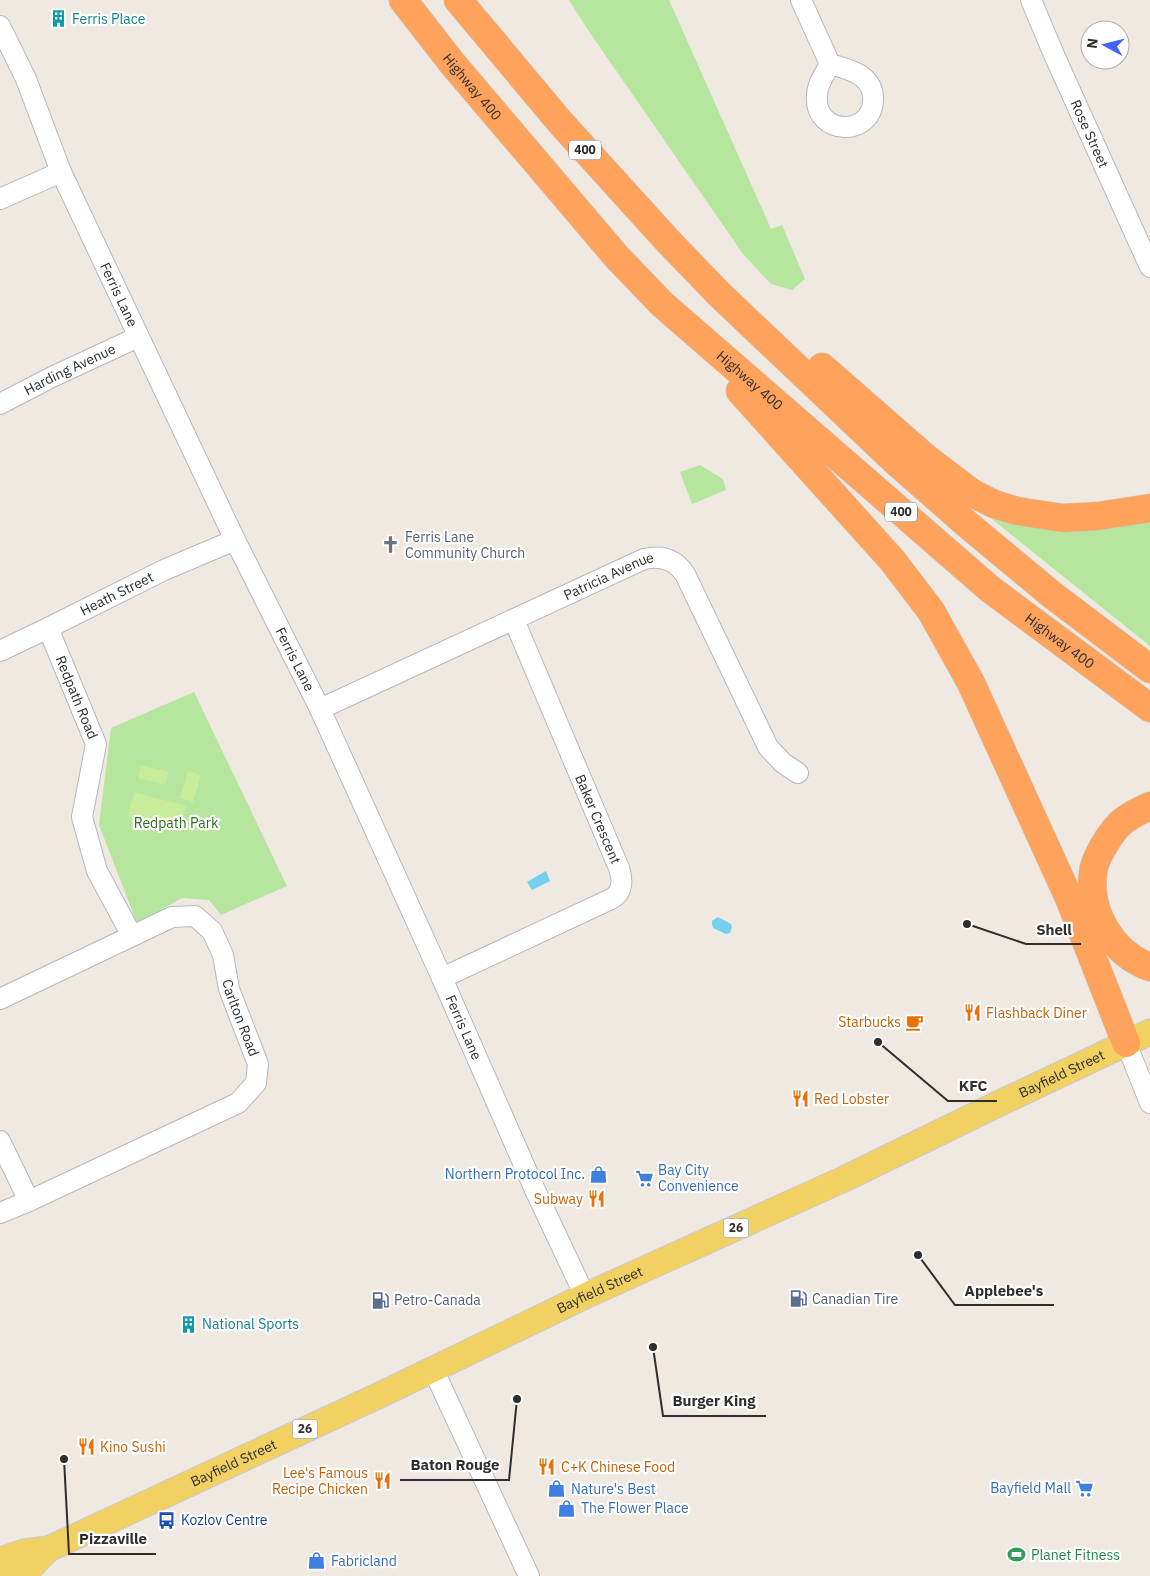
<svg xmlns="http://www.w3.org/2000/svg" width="1150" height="1576" viewBox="0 0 1150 1576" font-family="'IBM Plex Sans',sans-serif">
	<rect width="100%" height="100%" fill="#efe9e1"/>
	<g fill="#b6e59e">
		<path d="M569 0H669L771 229 782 225 805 279 792 290 771 284 743 254 588 30Z"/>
		<path d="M700 465 723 479 726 490 692 504 680 472Z"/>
		<path d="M978 508 1150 516V646Z"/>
		<path d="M194 692 287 886 221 915 209 900 182 898 137 923 99 825 111 728Z"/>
	</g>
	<g fill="#c9ec9a">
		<path d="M141 765 168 772 165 785 138 778Z"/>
		<path d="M188 771 201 775 193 802 180 798Z"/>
		<path d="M134 792 186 806 180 830 128 816Z"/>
	</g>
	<g fill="#75cff0">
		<path d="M546 871 550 881 532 890 527 882Z"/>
		<path d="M718 917 731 924 732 927 730 933 726 934 713 928 712 924V921Z"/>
	</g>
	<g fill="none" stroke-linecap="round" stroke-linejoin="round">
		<defs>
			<g id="minor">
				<path d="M801 0 830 64C848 69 871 74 873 96 876 138 813 137 817 95 817 84 825 74 830 64"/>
				<path id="s1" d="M1031 0 1055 57 1150 267"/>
				<path id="s2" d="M0 26 26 79 61 172 235 540 320 709 442 978 535 1190 585 1296"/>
				<path d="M0 199 61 172"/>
				<path id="s3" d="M0 404 52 377 138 337"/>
				<path id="s4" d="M48 628 96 744 82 817 97 871 132 936"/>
				<path id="s5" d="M0 651 48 628 164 570 235 540"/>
				<path id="s6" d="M320 709 644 559C661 555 675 559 685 574L768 747 783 763 798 773"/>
				<path d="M442 978 611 899C623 893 623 880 619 868L514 620"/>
				<path id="s7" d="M0 999 172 917 195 916 212 931 223 955 229 989 258 1064 256 1083 238 1103 29 1201 0 1213"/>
				<path d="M1126 1043 1150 1103"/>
				<path d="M0 1141 29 1201"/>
				<path d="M433 1369 529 1576"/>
			</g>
			<g id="major">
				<path id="s8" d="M0 1560 24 1552 48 1549 55 1546 382 1394 585 1296 844 1179 998 1104 1150 1032"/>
				<path d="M10 1576 31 1567 48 1549"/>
			</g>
			<g id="highway">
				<path id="s9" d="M403 0 452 63 616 256 662 304 990 589 1150 708"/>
				<path d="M458 0 560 122 667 240 719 294 894 460 968 525 1051 594 1150 669"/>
				<path d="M822 367 926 458 972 493 994 504 1017 511 1063 518 1098 516 1150 508"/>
				<path d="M740 391 892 560 931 611 971 683 1069 898 1126 1043"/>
				<path d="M1150 806C1141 810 1131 815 1123 821 1112 830 1094 858 1093 873 1088 913 1113 954 1150 967"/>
			</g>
		</defs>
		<use href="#minor" stroke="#b4b7c1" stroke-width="22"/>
		<use href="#major" stroke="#c9c9c9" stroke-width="27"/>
		<use href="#highway" stroke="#c9c9c9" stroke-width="29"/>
		<use href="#minor" stroke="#fff" stroke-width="20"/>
		<use href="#major" stroke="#f2d163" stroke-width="25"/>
		<use href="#highway" stroke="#ffa35c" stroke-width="28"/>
	</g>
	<defs>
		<symbol id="building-bare" viewBox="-9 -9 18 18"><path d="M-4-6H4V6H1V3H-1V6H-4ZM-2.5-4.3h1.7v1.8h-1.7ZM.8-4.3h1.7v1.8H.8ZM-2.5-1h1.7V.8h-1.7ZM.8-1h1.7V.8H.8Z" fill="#0f9aa8" stroke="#fff" stroke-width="2.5" paint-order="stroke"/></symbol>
		<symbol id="church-bare" viewBox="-9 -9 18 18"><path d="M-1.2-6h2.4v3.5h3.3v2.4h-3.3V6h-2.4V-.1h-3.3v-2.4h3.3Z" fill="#6b7280" stroke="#fff" stroke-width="2.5" paint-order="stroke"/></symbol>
		<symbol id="restaurant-bare" viewBox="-9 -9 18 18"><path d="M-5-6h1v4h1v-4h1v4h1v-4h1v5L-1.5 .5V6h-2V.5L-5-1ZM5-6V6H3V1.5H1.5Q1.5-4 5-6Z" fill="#e8710a" stroke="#fff" stroke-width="2.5" paint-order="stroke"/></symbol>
		<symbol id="cafe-bare" viewBox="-9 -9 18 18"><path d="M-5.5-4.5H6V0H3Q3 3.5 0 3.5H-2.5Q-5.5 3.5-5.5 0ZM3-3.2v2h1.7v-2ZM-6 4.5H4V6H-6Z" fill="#e8710a" stroke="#fff" stroke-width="2.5" paint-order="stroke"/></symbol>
		<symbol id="shop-bare" viewBox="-9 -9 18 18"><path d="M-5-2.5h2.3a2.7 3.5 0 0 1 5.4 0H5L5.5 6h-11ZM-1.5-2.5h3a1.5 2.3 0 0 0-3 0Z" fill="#3f7fe0" stroke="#fff" stroke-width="2.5" paint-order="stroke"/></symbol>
		<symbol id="supermarket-bare" viewBox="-9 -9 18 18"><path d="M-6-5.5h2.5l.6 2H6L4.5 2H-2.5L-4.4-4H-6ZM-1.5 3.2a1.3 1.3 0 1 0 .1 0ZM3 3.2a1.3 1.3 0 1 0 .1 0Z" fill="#3f7fe0" stroke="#fff" stroke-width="2.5" paint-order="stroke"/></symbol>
		<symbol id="fuel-bare" viewBox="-9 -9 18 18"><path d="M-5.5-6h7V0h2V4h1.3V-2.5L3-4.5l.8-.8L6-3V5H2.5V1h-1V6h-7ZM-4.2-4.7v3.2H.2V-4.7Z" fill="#5c6f8a" stroke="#fff" stroke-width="2.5" paint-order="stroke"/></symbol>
		<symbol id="bus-bare" viewBox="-9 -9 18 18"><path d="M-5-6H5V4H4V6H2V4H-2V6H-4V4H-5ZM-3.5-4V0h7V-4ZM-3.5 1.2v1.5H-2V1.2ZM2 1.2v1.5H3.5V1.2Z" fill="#1a4fb4" stroke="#fff" stroke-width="2.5" paint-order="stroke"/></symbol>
		<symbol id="stadium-bare" viewBox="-9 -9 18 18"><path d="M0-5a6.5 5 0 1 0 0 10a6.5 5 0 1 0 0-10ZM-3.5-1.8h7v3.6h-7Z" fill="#2e9e5b" stroke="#fff" stroke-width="2.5" paint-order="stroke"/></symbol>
	</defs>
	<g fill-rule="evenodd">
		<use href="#building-bare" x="46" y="6" width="25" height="25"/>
		<use href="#church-bare" x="378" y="532" width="25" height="25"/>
		<use href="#restaurant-bare" x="960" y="1000" width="25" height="25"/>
		<use href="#cafe-bare" x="902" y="1010" width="25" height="25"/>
		<use href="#restaurant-bare" x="788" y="1086" width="25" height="25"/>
		<use href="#shop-bare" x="586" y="1162" width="25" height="25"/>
		<use href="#supermarket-bare" x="632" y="1166" width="25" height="25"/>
		<use href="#restaurant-bare" x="584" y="1186" width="25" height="25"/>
		<use href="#fuel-bare" x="786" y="1286" width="25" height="25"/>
		<use href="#fuel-bare" x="368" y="1288" width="25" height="25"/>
		<use href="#building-bare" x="176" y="1312" width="25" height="25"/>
		<use href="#restaurant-bare" x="74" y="1434" width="25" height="25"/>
		<use href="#restaurant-bare" x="534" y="1454" width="25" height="25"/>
		<use href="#restaurant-bare" x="370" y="1468" width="25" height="25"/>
		<use href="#supermarket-bare" x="1072" y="1476" width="25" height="25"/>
		<use href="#shop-bare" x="544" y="1476" width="25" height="25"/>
		<use href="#shop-bare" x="554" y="1496" width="25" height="25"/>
		<use href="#bus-bare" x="154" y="1508" width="25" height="25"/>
		<use href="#stadium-bare" x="1004" y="1542" width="25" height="25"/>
		<use href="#shop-bare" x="304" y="1548" width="25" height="25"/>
	</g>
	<g text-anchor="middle" stroke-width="4.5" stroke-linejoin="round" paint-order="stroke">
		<g fill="#fff" stroke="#6d6d6d" stroke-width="1">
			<rect x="569" y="140.5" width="32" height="19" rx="4"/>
			<rect x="885" y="502.5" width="32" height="19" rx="4"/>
			<rect x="723.5" y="1218.5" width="25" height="19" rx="4"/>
			<rect x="292.5" y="1419.5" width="25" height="19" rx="4"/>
		</g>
		<g font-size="12" font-weight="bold" fill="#2e2e2e">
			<text x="585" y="154">400</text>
			<text x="901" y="516">400</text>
			<text x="736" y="1232">26</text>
			<text x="305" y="1433">26</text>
		</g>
		<g font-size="14" fill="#0d838f" stroke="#fff" text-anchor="start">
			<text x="72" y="24">Ferris Place</text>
			<text x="202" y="1329">National Sports</text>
		</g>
		<g font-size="14" fill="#2e2e2e" stroke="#fff">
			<text dy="5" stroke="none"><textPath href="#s9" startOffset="111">Highway 400</textPath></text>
			<text dy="5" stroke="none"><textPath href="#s1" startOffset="146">Rose Street</textPath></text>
			<text dy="5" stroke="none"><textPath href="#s2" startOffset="294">Ferris Lane</textPath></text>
			<text dy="5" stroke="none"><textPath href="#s3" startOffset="78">Harding Avenue</textPath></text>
			<text dy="5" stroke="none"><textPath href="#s9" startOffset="516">Highway 400</textPath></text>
			<text dy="5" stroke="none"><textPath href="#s6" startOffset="318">Patricia Avenue</textPath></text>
			<text dy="5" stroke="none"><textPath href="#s5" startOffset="130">Heath Street</textPath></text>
			<text dy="5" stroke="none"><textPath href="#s9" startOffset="921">Highway 400</textPath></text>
			<text dy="5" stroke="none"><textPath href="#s2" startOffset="699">Ferris Lane</textPath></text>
			<text dy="5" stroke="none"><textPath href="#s4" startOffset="75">Redpath Road</textPath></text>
			<text transform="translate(598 819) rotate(67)" y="5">Baker Crescent</text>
			<text dy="5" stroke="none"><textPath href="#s7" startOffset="328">Carlton Road</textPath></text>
			<text dy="5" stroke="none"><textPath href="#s2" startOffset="1104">Ferris Lane</textPath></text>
			<text dy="5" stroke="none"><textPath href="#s8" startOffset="1169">Bayfield Street</textPath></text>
			<text dy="5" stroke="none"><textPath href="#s8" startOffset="659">Bayfield Street</textPath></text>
			<text dy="5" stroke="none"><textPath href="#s8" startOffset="254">Bayfield Street</textPath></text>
		</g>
		<g font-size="14" fill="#5b616d" stroke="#fff" text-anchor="start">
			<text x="405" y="542">Ferris Lane<tspan x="405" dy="16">Community Church</tspan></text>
		</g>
		<g font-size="14" fill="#2c6e1b" stroke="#fff">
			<text x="176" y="828">Redpath Park</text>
		</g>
		<g font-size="14" fill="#c56008" stroke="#fff" text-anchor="start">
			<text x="986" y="1018">Flashback Diner</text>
			<text x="901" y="1027" text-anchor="end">Starbucks</text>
			<text x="814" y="1104">Red Lobster</text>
			<text x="583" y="1204" text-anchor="end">Subway</text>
			<text x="100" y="1452">Kino Sushi</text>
			<text x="561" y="1472">C+K Chinese Food</text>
			<text x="368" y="1478" text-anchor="end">Lee's Famous<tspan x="368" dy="16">Recipe Chicken</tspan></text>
		</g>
		<g font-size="14" fill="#366cbe" stroke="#fff" text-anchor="start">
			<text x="658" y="1175">Bay City<tspan x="658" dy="16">Convenience</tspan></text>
			<text x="585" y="1179" text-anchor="end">Northern Protocol Inc.</text>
			<text x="1071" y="1493" text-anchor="end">Bayfield Mall</text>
			<text x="571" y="1494">Nature's Best</text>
			<text x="581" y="1513">The Flower Place</text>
			<text x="331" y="1566">Fabricland</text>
		</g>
		<g font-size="14" fill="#4e5e75" stroke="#fff" text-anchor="start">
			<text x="812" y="1304">Canadian Tire</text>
			<text x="394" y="1305">Petro-Canada</text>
		</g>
		<g font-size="14" fill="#164399" stroke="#fff" text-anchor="start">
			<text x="181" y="1525">Kozlov Centre</text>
		</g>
		<g font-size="14" fill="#27864d" stroke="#fff" text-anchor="start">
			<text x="1031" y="1560">Planet Fitness</text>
		</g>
	</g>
	<path fill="none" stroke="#2e2e2e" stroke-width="2" d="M967 924L1026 944H1081M878 1042L948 1101H997M918 1255L955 1305H1054M653 1347L663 1416H766M517 1399L509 1480H400M64 1459L69 1554H156"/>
	<g fill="#2e2e2e" stroke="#fff" stroke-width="2">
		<circle cx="967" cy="924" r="5"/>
		<circle cx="878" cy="1042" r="5"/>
		<circle cx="918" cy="1255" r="5"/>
		<circle cx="653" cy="1347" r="5"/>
		<circle cx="517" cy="1399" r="5"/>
		<circle cx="64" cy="1459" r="5"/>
	</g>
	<g font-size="15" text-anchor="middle" font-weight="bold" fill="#2e2e2e" stroke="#fff" stroke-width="4.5" stroke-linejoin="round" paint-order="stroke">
		<text x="1054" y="935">Shell</text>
		<text x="973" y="1091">KFC</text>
		<text x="1004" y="1296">Applebee's</text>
		<text x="714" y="1406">Burger King</text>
		<text x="455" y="1470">Baton Rouge</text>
		<text x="113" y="1544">Pizzaville</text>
	</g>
	<g transform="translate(1105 45) rotate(277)"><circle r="24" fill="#ffffff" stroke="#ababab"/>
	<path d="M0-4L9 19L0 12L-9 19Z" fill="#4264fb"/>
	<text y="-8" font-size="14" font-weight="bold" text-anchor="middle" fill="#2e2e2e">N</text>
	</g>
</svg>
